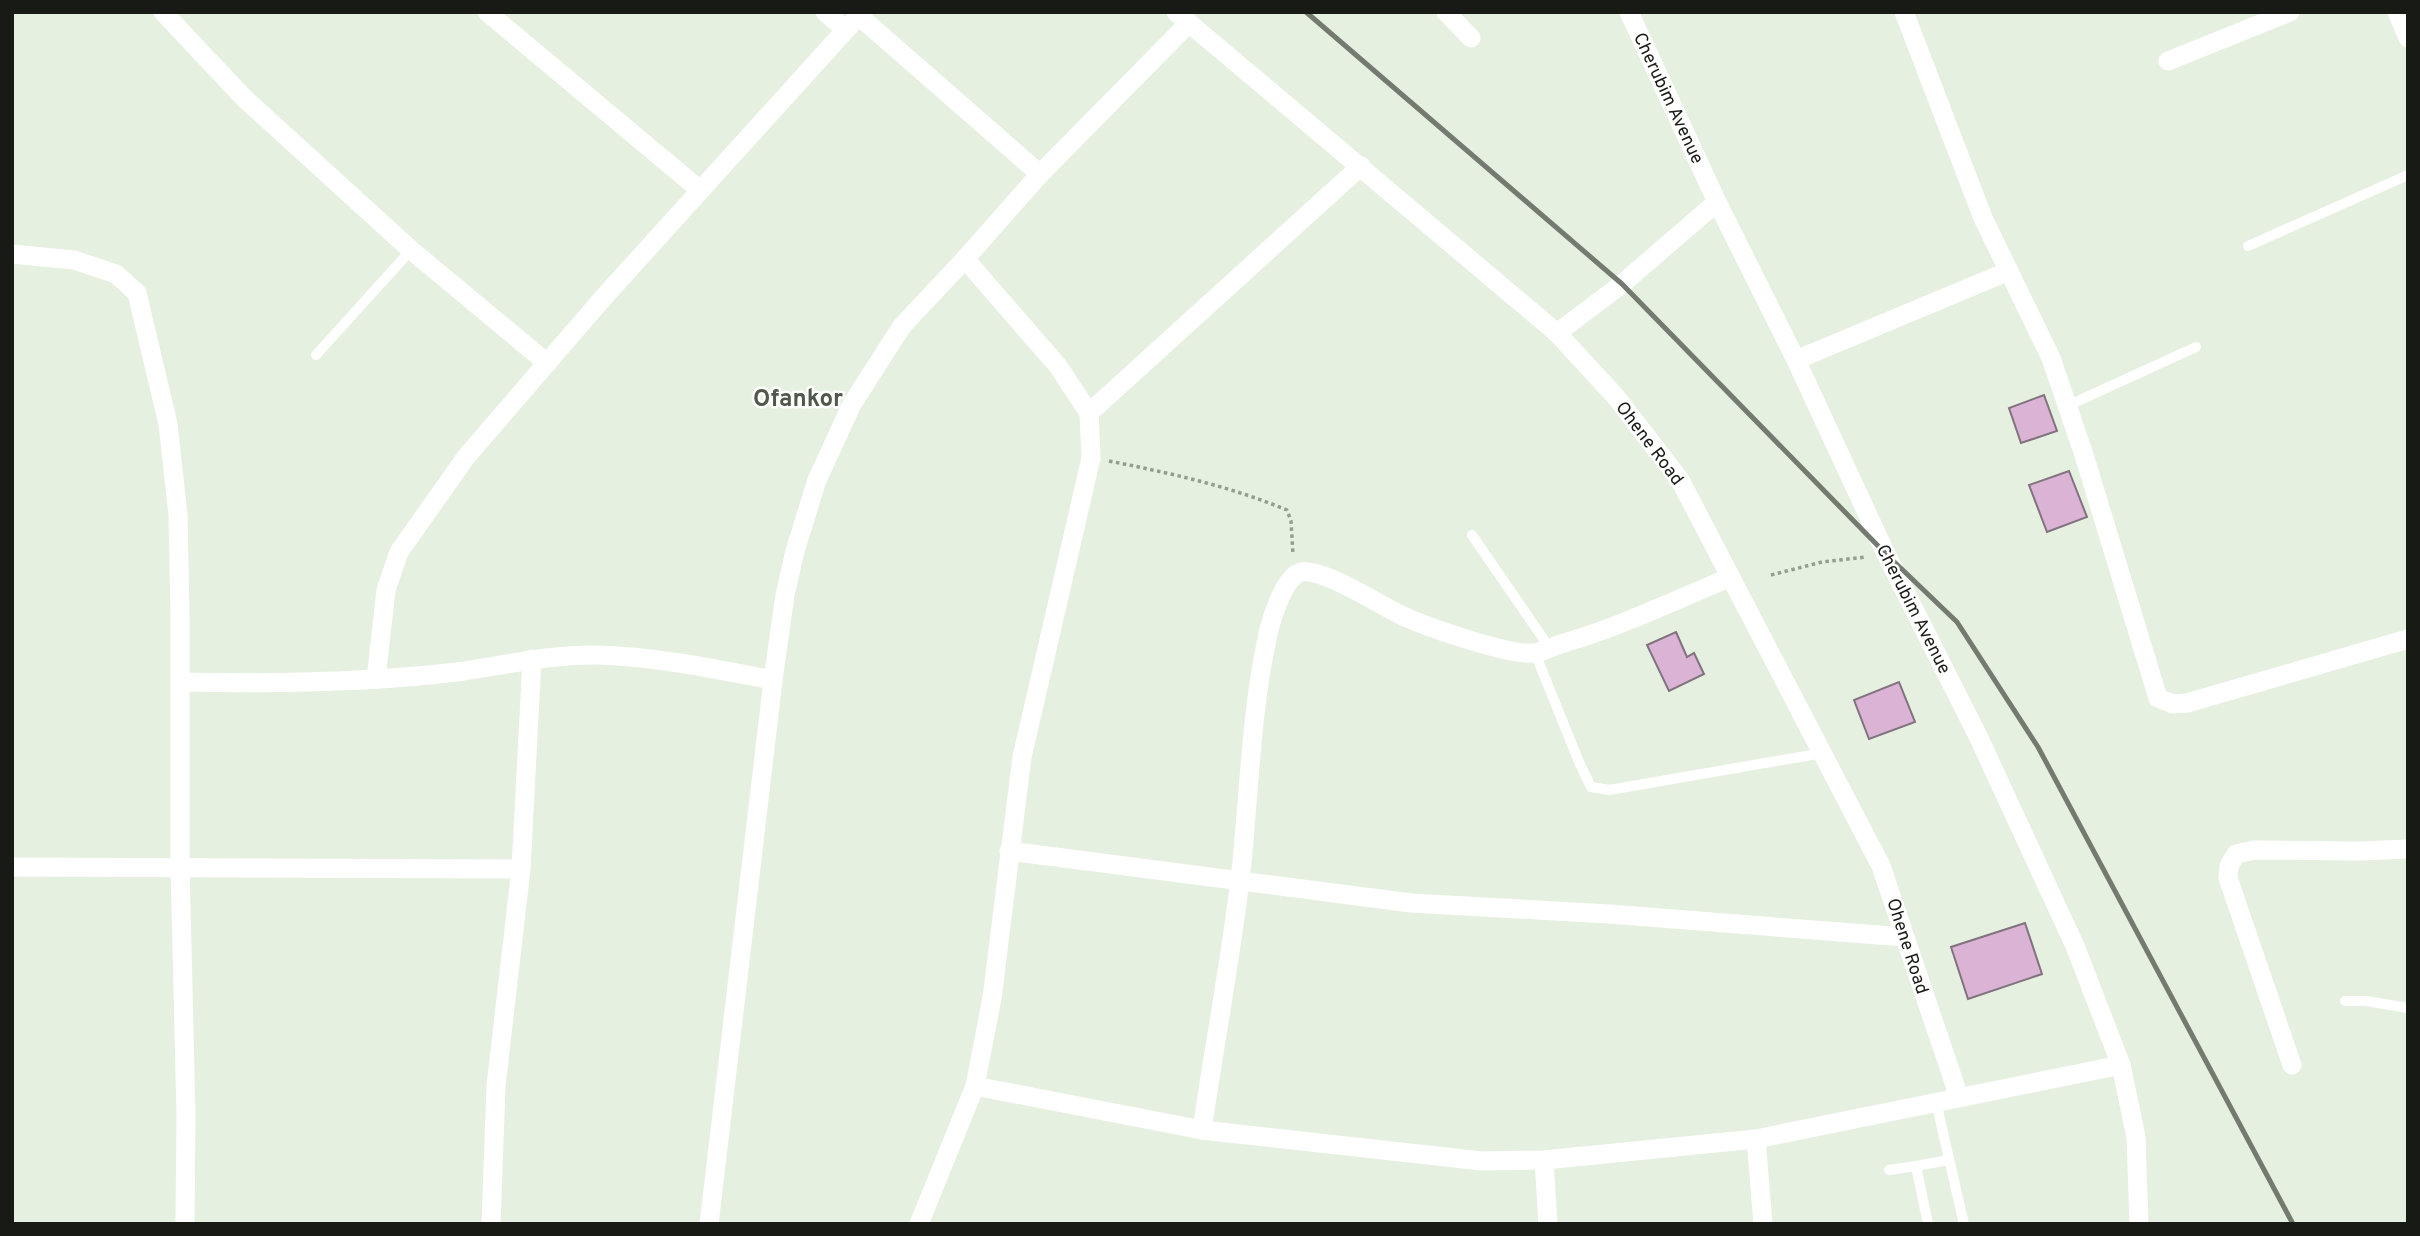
<svg xmlns="http://www.w3.org/2000/svg" width="2420" height="1236" viewBox="0 0 2420 1236" font-family="Overpass,sans-serif">
	<rect width="100%" height="100%" fill="#e6f0e0"/>
	<g fill="#dbb4d5" stroke="#80727e" stroke-width="2">
		<path d="M2044 395 2057 431 2021 443 2009 408Z"/>
		<path d="M2069 471 2087 517 2047 532 2029 485Z"/>
		<path d="M1676 632 1687 657 1694 653 1704 674 1669 691 1647 645Z"/>
		<path d="M1899 682 1915 722 1869 739 1854 700Z"/>
		<path d="M2025 923 2042 974 1968 999 1951 947Z"/>
	</g>
	<g fill="none" stroke-linecap="round" stroke-linejoin="round">
		<g stroke="#959c90" stroke-width="3.5" stroke-dasharray="3.5 3.5" stroke-linecap="butt">
			<path d="M1109 461C1170 473 1229 486 1287 510L1291 521 1293 555"/>
			<path d="M1771 575 1822 562 1866 557"/>
		</g>
		<g stroke="#fff" stroke-width="10">
			<path d="M2248 246 2408 175"/>
			<path d="M316 355 411 250"/>
			<path d="M2067 406 2196 347"/>
			<path d="M1472 535 1549 647"/>
			<path d="M1535 653 1579 762 1591 787 1609 790 1823 753"/>
			<path d="M2345 1001H2366L2408 1008"/>
			<path d="M1936 1102 1964 1224"/>
			<path d="M1916 1166 1949 1160"/>
			<path d="M1889 1170 1916 1166 1928 1224"/>
		</g>
		<g stroke="#fff" stroke-width="19">
			<path d="M163 12 244 98 411 250 547 363"/>
			<path d="M487 12 700 190"/>
			<path d="M825 12 845 29"/>
			<path d="M1176 12 1557 333 1616 397 1680 480 1881 866 1959 1097"/>
			<path d="M1446 12 1471 38"/>
			<path d="M1629 12 1717 202 1796 360 1886 554 1978 736 2075 946 2121 1065 2136 1137 2139 1224"/>
			<path d="M1904 12 1983 218 2051 358 2084 455 2158 698 2173 704 2187 703 2408 639"/>
			<path d="M2397 12 2408 38"/>
			<path d="M859 16 1040 174"/>
			<path d="M2168 61 2290 12"/>
			<path d="M12 254 74 260 116 274 137 293 168 424 178 515 180 616V866L186 1114 185 1224"/>
			<path d="M1557 333 1622 284 1717 202"/>
			<path d="M1796 360 2009 271"/>
			<path d="M1089 413 1361 166"/>
			<path d="M376 679 386 590 399 552 466 457 603 298 862 12"/>
			<path d="M181 682C274 684 365 683 457 672 505 665 551 654 599 655 658 657 715 669 773 680"/>
			<path d="M1009 851 1411 903 1609 914 1904 937"/>
			<path d="M12 867 521 869"/>
			<path d="M2292 1065 2228 878 2229 866 2236 854 2254 850 2360 851 2408 849"/>
			<path d="M975 1086 1202 1130 1482 1161 1544 1160 1756 1139 2121 1065"/>
			<path d="M1202 1130C1214 1047 1230 963 1240 880 1249 801 1250 721 1266 644 1269 626 1283 575 1302 572 1323 568 1381 606 1403 616 1427 627 1510 656 1534 653 1544 652 1555 645 1564 643 1622 626 1676 600 1731 577"/>
			<path d="M1756 1139 1763 1224"/>
			<path d="M1544 1160 1548 1224"/>
			<path d="M491 1224 496 1086 521 869 532 659"/>
			<path d="M709 1224 773 680 785 595 795 551 817 480 852 404 902 326 965 259 1040 174 1189 23"/>
			<path d="M919 1224 975 1086 992 998 1022 757 1091 458 1089 413 1058 366 965 259"/>
		</g>
		<path stroke="#747a70" stroke-width="5" d="M1306 12 1622 284 1886 554 1957 622 2038 747 2293 1224"/>
	</g>
	<g text-anchor="middle" stroke-width="5" stroke-linejoin="round" paint-order="stroke">
		<g font-size="18" fill="#181b15" stroke="#fff">
			<text transform="translate(1669 98) rotate(65)" y="6">Cherubim Avenue</text>
			<text transform="translate(1650 443) rotate(53)" y="6">Ohene Road</text>
			<text transform="translate(1914 609) rotate(63)" y="6">Cherubim Avenue</text>
			<text transform="translate(1908 946) rotate(72)" y="6">Ohene Road</text>
		</g>
		<g font-size="24" font-weight="bold" fill="#4f584a" stroke="#fff">
			<text x="798" y="406">Ofankor</text>
		</g>
	</g>
	<rect width="2420" height="1236" fill="none" stroke="#181b15" stroke-width="28"/>
</svg>
